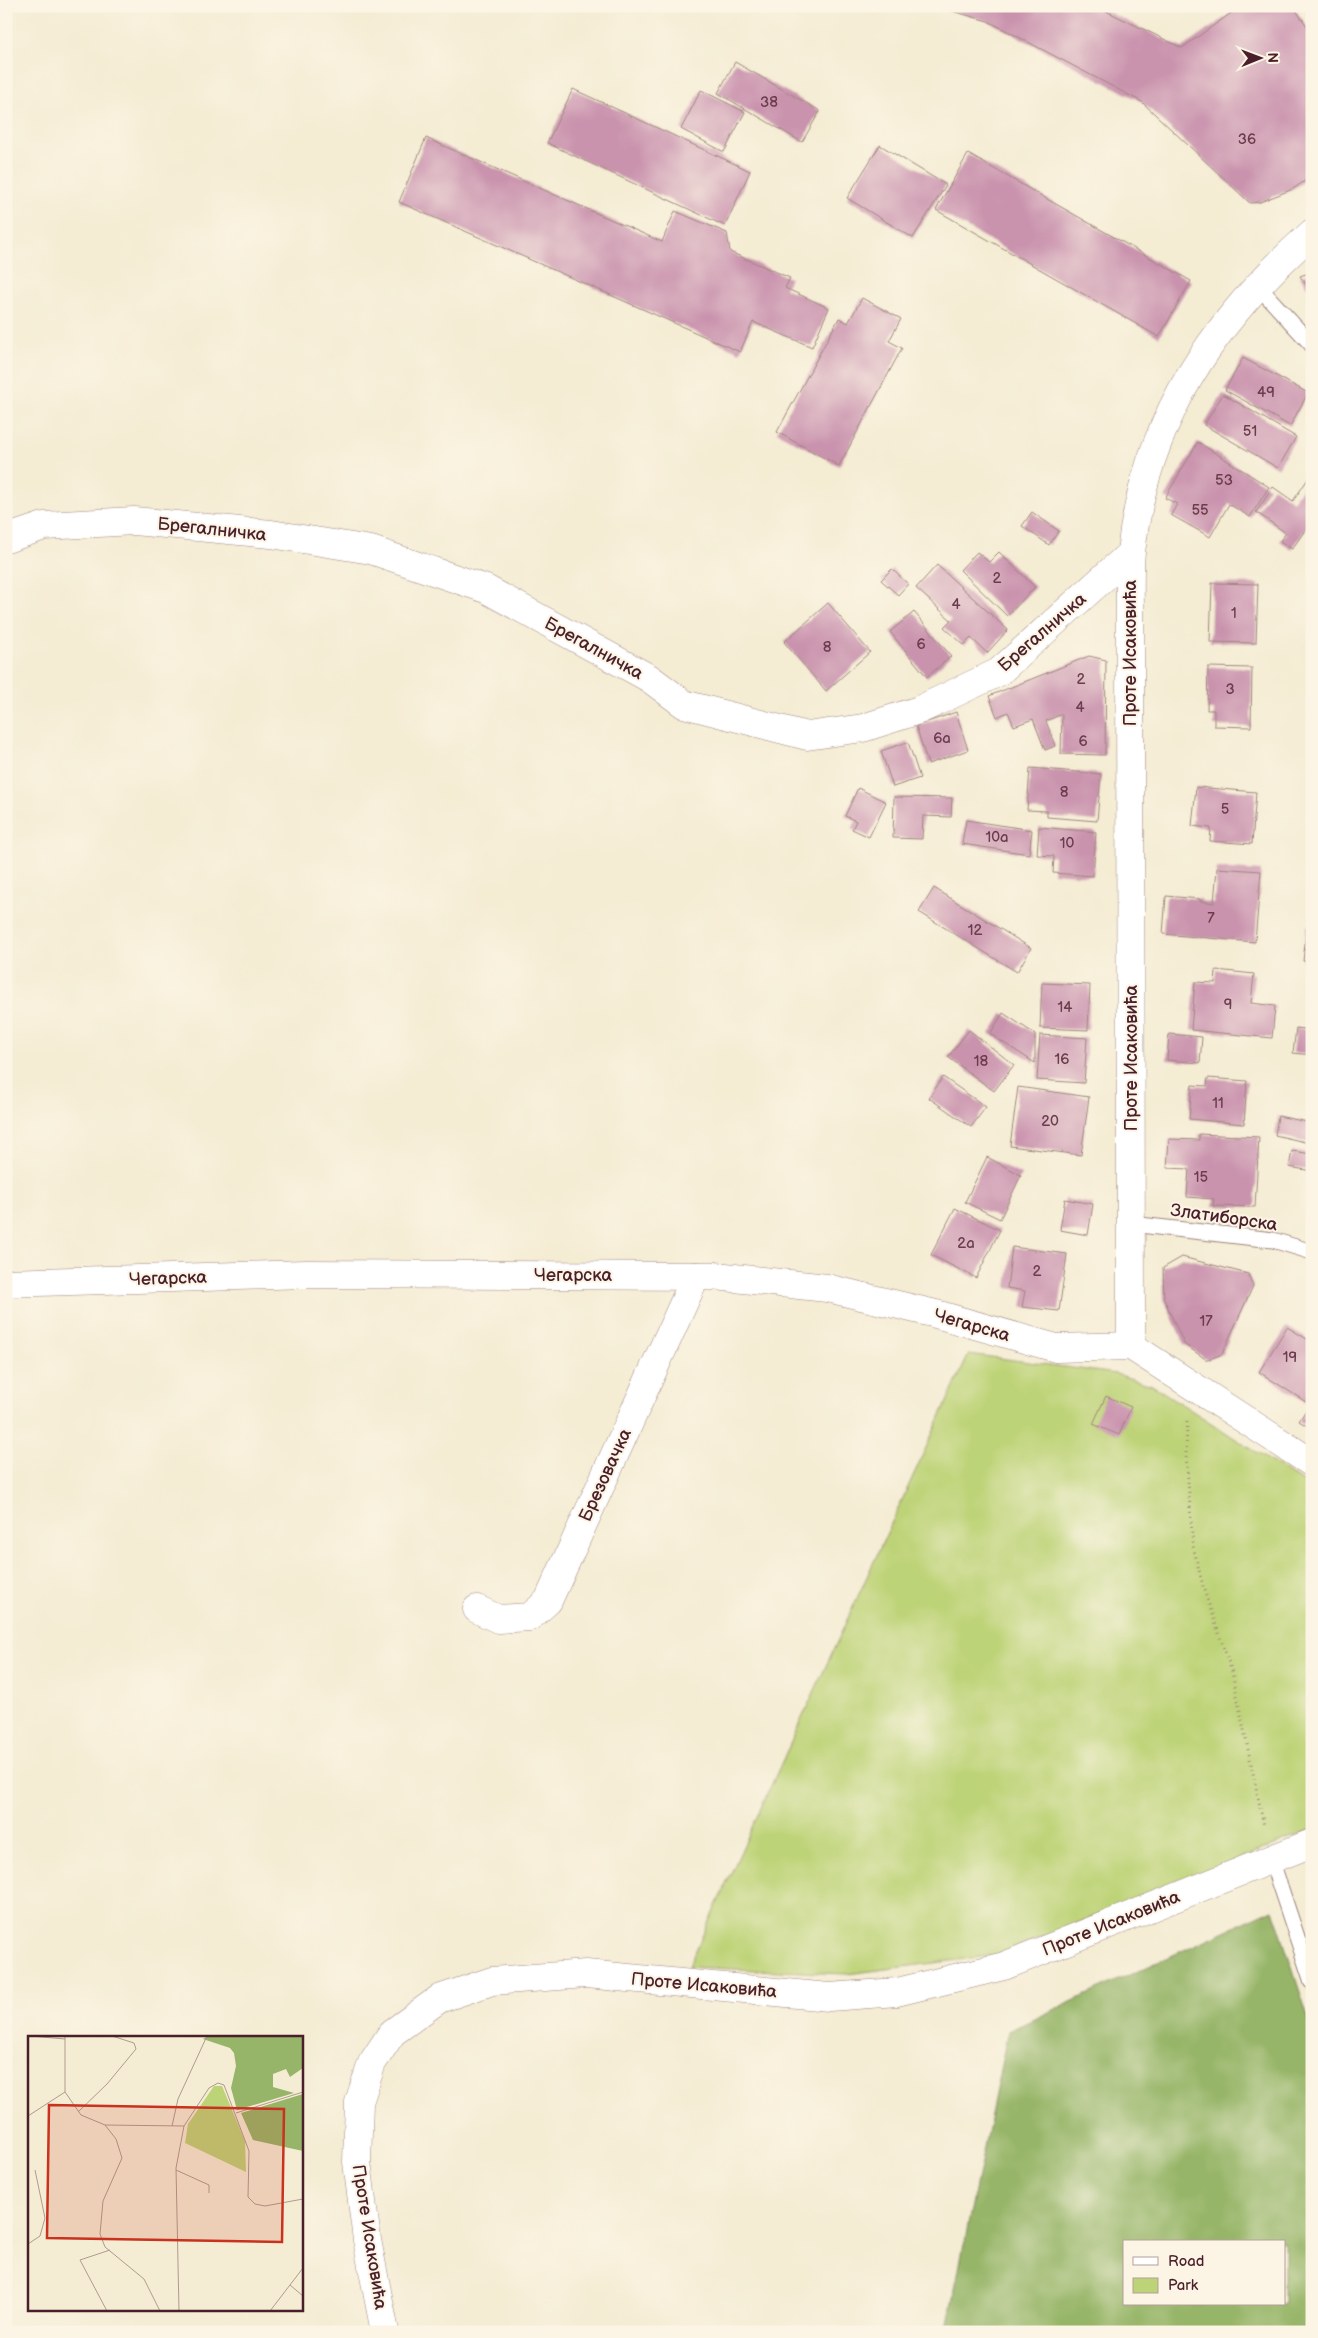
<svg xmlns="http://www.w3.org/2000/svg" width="1318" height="2338" viewBox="0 0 1318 2338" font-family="'Balsamiq Sans',sans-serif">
	<rect width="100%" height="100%" fill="#fcf5e5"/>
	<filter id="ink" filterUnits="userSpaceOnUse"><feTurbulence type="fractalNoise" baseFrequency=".02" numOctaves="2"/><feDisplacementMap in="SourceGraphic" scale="10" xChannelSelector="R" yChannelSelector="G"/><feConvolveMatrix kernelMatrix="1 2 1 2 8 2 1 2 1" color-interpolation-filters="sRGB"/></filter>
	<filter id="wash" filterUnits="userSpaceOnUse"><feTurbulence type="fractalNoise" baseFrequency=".0096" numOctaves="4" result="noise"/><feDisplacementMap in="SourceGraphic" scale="20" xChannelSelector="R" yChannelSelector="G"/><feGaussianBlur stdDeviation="1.12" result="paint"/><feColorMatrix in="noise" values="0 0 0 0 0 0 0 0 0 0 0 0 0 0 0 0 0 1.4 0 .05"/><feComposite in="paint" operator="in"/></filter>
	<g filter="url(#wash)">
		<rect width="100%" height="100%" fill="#f4ecd3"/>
		<path fill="#bdd377" stroke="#847951" d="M969 1354 1116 1374 1152 1385 1312 1488V1830L997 1955 847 1974 688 1967Z"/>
		<path fill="#96b568" stroke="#706a4a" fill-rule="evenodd" d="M1273 1909 1312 2029V2332H946L1008 2031ZM1124 2242H1284V2304H1124Z"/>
		<g id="blocks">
			<g fill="#c992ad">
				<path d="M934 6H1096L1182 48 1241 6H1293L1312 33V176L1293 189 1260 202 1250 203 1142 102 988 21Z"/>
				<path d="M735 62 820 111 802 142 718 93Z"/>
				<path d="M573 89 750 171 725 226 547 143Z"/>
				<path d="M701 90 745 112 724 152 681 129Z"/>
				<path d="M426 138 662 242 675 211 727 233 730 252 790 278 785 288 829 308 812 347 753 322 740 352 399 202Z"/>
				<path d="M880 145 946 185 913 238 847 198Z"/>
				<path d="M968 154 1191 281 1159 337 936 210Z"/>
				<path d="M1312 272V293L1300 276Z"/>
				<path d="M862 298 901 319 889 341 902 348 839 466 777 432 839 318 848 323Z"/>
				<path d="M1243 358 1308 393 1290 426 1225 390Z"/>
				<path d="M1223 394 1296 437 1278 468 1204 425Z"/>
				<path d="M1198 442 1269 487 1250 517 1229 504 1210 537 1171 515 1177 504 1165 498Z"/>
				<path d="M1312 473V520L1292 549 1280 541 1286 533 1256 512 1273 487 1293 501Z"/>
				<path d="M1032 512 1059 531 1049 545 1022 526Z"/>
				<path d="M977 552 989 562 999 552 1035 587 1007 616 960 570Z"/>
				<path d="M937 565 1008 630 987 653 971 638 964 645 944 627 951 620 916 588Z"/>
				<path d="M892 569 908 584 898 595 881 580Z"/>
				<path d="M1212 583 1258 584 1256 643 1210 642Z"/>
				<path d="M828 603 870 652 826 691 784 642Z"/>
				<path d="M914 612 951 656 927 677 890 632Z"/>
				<path d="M1089 656 1106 660 1105 755 1061 754 1062 714 1046 721 1055 746 1045 750 1033 719 1014 726 1008 712 997 717 989 696Z"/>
				<path d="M1208 667 1252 668 1251 727 1214 726V710H1207Z"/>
				<path d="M956 712 968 750 928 764 916 726Z"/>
				<path d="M908 742 920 778 893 787 881 751Z"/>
				<path d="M1030 768 1101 774 1097 821 1047 817V811L1027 810Z"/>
				<path d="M1196 787 1256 792 1252 844 1210 841 1211 828 1192 826Z"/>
				<path d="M858 788 886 802 869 837 852 829 856 821 845 816Z"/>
				<path d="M894 797 952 798 951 817 923 816 922 839 893 838Z"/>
				<path d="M966 820 1032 830 1029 854 962 844Z"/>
				<path d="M1039 827 1096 832 1093 876 1053 873 1054 856 1037 855Z"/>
				<path d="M1217 868 1261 871 1255 942 1163 934 1166 896 1200 899V901L1214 903Z"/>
				<path d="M934 888 1031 948 1017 972 919 912Z"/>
				<path d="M1307 926 1312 927V962L1303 961Z"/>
				<path d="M1216 970 1254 974 1251 1003 1275 1006 1272 1038 1191 1030 1195 982 1215 983Z"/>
				<path d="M1042 983 1090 985 1088 1030 1040 1028Z"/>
				<path d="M1003 1013 1035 1034V1063L990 1034Z"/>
				<path d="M1296 1028 1312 1030V1055L1293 1053Z"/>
				<path d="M969 1030 1014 1065 994 1091 948 1057Z"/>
				<path d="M1169 1034 1202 1037 1200 1063 1167 1060Z"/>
				<path d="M1040 1035 1087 1038 1084 1083 1037 1080Z"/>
				<path d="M943 1077 986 1107 971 1127 929 1098Z"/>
				<path d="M1208 1078 1247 1081 1244 1124 1189 1119 1192 1085 1207 1086Z"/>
				<path d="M1018 1087 1089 1097 1081 1155 1010 1146Z"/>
				<path d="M1278 1116 1312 1123 1309 1143 1275 1135Z"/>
				<path d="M1199 1134 1259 1137 1255 1207 1213 1206 1214 1199 1187 1197 1189 1169 1167 1168 1169 1139 1199 1140Z"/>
				<path d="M1292 1151 1312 1154V1171L1289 1167Z"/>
				<path d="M987 1157 1021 1175 1000 1219 965 1202Z"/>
				<path d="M1065 1199 1093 1204 1088 1235 1060 1230Z"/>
				<path d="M955 1208 1000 1230 976 1278 931 1255Z"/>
				<path d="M1012 1247 1067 1254 1059 1311 1022 1307 1025 1291 1007 1288Z"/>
				<path d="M1182 1257 1248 1274 1253 1286 1222 1354 1207 1360 1184 1344 1164 1299 1163 1268Z"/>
				<path d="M1287 1327 1312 1342V1393L1306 1402 1259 1372Z"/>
				<path d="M1106 1396 1131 1407 1119 1435 1093 1424Z"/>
				<path d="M1312 1401V1429L1299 1421Z"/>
			</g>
		</g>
	</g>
	<g filter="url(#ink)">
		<use href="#blocks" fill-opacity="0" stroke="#9f867f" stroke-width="1"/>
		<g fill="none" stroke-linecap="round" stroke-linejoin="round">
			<defs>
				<g id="service">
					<path d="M1257 285 1312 345"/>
					<path d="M1131 1224 1273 1240 1312 1252"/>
					<path d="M1271 1859 1312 1982"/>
				</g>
				<g id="minor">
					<path d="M6 539 44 526 134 521 271 534 371 550 486 589 649 678 684 704 807 736 863 728 919 710 999 672 1130 554"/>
					<path d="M6 1283 306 1274 716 1276 827 1288 936 1314 1056 1348 1131 1346"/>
					<path d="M477 1609 498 1619 530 1617 548 1601 696 1276"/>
				</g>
				<g id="tertiary">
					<path d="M1312 233C1214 320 1146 419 1131 552 1129 572 1130 593 1130 613L1131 1346 1312 1463"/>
					<path d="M385 2332 367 2240 357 2162 359 2102 372 2063 392 2033 439 1999 492 1981 586 1974 829 1997 897 1992 1004 1966 1312 1843"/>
				</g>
			</defs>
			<use href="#service" stroke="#9f867f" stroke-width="17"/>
			<use href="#minor" stroke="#9f867f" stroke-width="29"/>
			<use href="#tertiary" stroke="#9f867f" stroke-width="29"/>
			<path stroke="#9f867f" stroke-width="3" stroke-dasharray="1 4" stroke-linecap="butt" d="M1187 1422 1186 1454 1193 1546 1204 1590 1232 1672 1264 1826"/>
			<use href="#service" stroke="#fff" stroke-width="15"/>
			<use href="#minor" stroke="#fff" stroke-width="28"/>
			<use href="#tertiary" stroke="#fff" stroke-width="28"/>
		</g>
	</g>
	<g text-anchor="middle" stroke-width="4" stroke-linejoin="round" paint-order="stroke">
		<g font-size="15" fill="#6a3c4c">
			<text x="769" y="107">38</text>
			<text x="1247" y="144">36</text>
			<text x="1266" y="397">49</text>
			<text x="1250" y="436">51</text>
			<text x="1224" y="485">53</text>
			<text x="1200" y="515">55</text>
			<text x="997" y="583">2</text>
			<text x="956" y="609">4</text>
			<text x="1234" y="618">1</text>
			<text x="921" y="649">6</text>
			<text x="827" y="652">8</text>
			<text x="1081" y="684">2</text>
			<text x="1230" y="694">3</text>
			<text x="1080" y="712">4</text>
			<text x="942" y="743">6a</text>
			<text x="1083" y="746">6</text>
			<text x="1064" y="797">8</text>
			<text x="1225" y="814">5</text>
			<text x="997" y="842">10a</text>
			<text x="1067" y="848">10</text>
			<text x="1211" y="923">7</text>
			<text x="975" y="935">12</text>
			<text x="1228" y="1009">9</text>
			<text x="1065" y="1012">14</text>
			<text x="1062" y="1064">16</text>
			<text x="981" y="1066">18</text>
			<text x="1218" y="1108">11</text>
			<text x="1050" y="1126">20</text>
			<text x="1201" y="1182">15</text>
			<text x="966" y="1248">2a</text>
			<text x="1037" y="1276">2</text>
			<text x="1206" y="1326">17</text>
			<text x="1290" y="1362">19</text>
		</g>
		<g font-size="18" fill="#4a1f2b" stroke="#fcf5e5">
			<text transform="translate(212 529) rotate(6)" y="6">Брегалничка</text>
			<text transform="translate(1042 632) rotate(-41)" y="6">Брегалничка</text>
			<text transform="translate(594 648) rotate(29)" y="6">Брегалничка</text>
			<text transform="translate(1130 653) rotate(-90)" y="6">Проте Исаковића</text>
			<text transform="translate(1131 1058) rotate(-90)" y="6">Проте Исаковића</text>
			<text transform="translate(1224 1217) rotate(8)" y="6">Златиборска</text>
			<text x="573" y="1281">Чегарска</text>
			<text transform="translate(168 1278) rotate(-2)" y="6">Чегарска</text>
			<text transform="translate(972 1325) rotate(16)" y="6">Чегарска</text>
			<text transform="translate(605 1475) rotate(-65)" y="6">Брезовачка</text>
			<text transform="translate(1111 1923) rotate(-22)" y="6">Проте Исаковића</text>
			<text transform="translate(704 1985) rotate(5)" y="6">Проте Исаковића</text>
			<text transform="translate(370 2237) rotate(81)" y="6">Проте Исаковића</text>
		</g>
	</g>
	<g transform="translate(28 2036)">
		<rect width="275" height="275" fill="#f4ecd3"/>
		<path d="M186 50H194L217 105 218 136 157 107 160 88Z" fill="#bdd377"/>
		<path d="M180 0H275V32L262 41 258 33 245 38V51L266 57 209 74 203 52 208 30 206 17 202 12 175 3ZM275 58V115L225 104 213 77Z" fill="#96b568"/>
		<path fill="none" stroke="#b09a90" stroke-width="1" d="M3 0 37 3M37 0V56L53 79 77 89 156 90M50 76 79 48 108 13 106 7 84 0M208 77 275 56M0 80 37 56M77 89 88 103 94 122 75 165 72 198 77 211 116 243 132 275M144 90 150 63 179 0M156 90 181 52 190 47 196 49 221 115 220 161 227 168 237 170 275 163M148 134 181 149V157M0 208 12 200 17 182 7 134M262 249 275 260M79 275 52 224 82 214M151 275 148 132 156 90M242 275 275 232"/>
		<path fill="#c8321e" fill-opacity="0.15" stroke="#c8321e" stroke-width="2.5" d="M21 69 256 73 254 206 19 202Z"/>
		<rect width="275" height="275" fill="none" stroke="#4a1f2b" stroke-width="2.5"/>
	</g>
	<rect width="1318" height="2338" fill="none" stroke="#fcf5e5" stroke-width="25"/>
	<rect x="1123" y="2240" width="162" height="65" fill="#fcf5e5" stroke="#b59f9b"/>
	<rect x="1133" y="2257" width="25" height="8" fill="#ffffff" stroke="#b59f9b"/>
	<text x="1168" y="2266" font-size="15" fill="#4a1f2b">Road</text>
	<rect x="1133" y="2278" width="25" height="15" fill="#bdd377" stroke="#b59f9b"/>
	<text x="1168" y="2290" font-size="15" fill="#4a1f2b">Park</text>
	<g transform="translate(1260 58) rotate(89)" stroke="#fcf5e5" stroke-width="4" paint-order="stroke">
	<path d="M0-4L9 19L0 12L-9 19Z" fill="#4a1f2b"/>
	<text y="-8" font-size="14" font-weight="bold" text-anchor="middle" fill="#4a1f2b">N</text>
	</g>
</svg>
